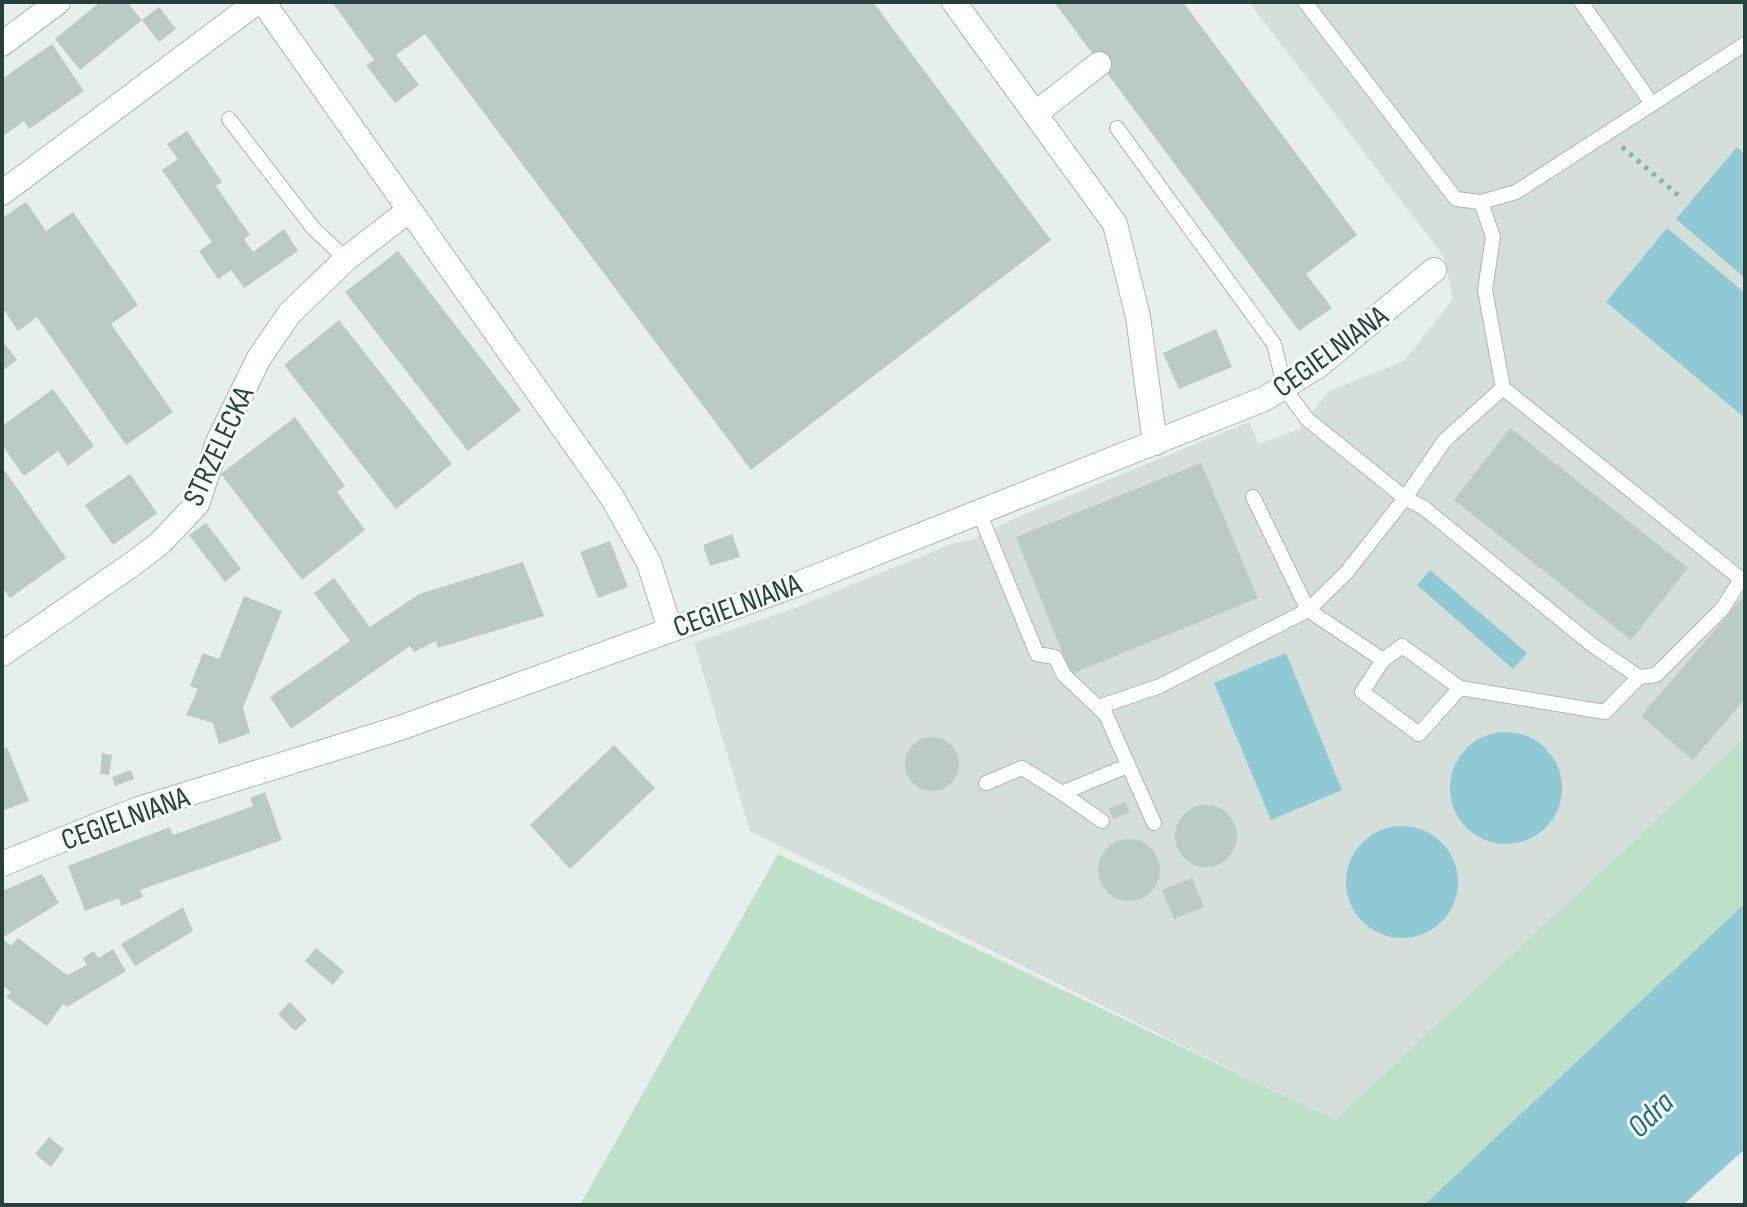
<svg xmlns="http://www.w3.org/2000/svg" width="1747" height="1207" viewBox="0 0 1747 1207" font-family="'Sofia Sans Condensed',sans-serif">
	<rect width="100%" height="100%" fill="#e6efeb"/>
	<path fill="#d4dfda" d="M1249 2H1745V737L1335 1121 750 831 694 643 795 608 956 542 969 541 1013 519 1249 422 1259 444 1299 429 1329 391 1404 361 1453 299 1444 257Z"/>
	<path fill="#bfe0c8" d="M1745 737V903L1424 1205H580L778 854 1335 1120Z"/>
	<g fill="#8ec9d4">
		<path d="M1737 147 1745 154V278L1676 219Z"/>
		<path d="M1667 228 1745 293V418L1606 302Z"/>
		<path d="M1430 570 1527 653 1513 669 1417 585Z"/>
		<path d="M1286 653 1342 790 1271 820 1214 683Z"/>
		<circle cx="1506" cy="788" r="56"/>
		<circle cx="1402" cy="882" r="56"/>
		<path d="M1745 903V1149L1683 1205H1424Z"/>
	</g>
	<g fill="#bbcac4">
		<path d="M100 2H127L142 20 80 70 55 39Z"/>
		<path d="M332 2H873L1051 240 751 470 425 34 396 55 419 85 395 103 366 65 374 60Z"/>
		<path d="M1054 2H1183L1357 235 1306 274 1332 308 1299 331Z"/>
		<path d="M159 7 176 29 159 42 142 20Z"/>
		<path d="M52 44 84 91 29 129 24 121 2 137V79Z"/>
		<path d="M187 131 222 182 216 186 250 235 244 239 253 252 284 229 298 251 244 288 231 270 218 279 199 251 212 242 162 170 178 159 167 144Z"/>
		<path d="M26 202 46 231 73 212 138 305 111 324 173 412 126 445 37 317 18 331 2 307V218Z"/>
		<path d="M398 251 521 410 468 451 345 292Z"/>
		<path d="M339 320 452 464 396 509 284 365Z"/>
		<path d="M1216 329 1232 367 1179 389 1163 353Z"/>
		<path d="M2 340 17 360 2 371Z"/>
		<path d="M53 389 94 446 68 466 58 451 24 476 2 445V426Z"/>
		<path d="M295 417 345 486 337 492 365 530 302 580 221 474Z"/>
		<path d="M1510 428 1688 568 1631 640 1454 500Z"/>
		<path d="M1201 463 1258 598 1071 674 1016 537Z"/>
		<path d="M2 467 66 558 10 598 2 587Z"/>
		<path d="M130 474 157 513 113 545 85 505Z"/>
		<path d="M206 523 241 569 225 582 189 535Z"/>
		<path d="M732 534 740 557 710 566 703 545Z"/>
		<path d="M610 541 628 587 598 598 580 552Z"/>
		<path d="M523 562 544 616 438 648 436 641 414 652 410 646 291 729 270 697 350 641 314 593 334 578 370 627 419 594Z"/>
		<path d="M1745 595V699L1693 760 1641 716Z"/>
		<path d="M244 596 282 611 243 708 250 733 219 744 213 723 186 715 198 689 190 686 203 653 219 659Z"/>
		<circle cx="932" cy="764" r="27"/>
		<path d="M614 745 655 788 570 869 530 825Z"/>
		<path d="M7 747 29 801 2 811V749Z"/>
		<path d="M102 753 112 755 109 775 100 774Z"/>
		<path d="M131 770 134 779 115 786 112 777Z"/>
		<path d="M265 792 282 840 140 890 143 897 121 906 119 898 85 911 68 866 170 827 173 835 253 806 250 798Z"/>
		<path d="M1125 802 1130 812 1113 819 1109 808Z"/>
		<circle cx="1206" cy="836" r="31"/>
		<circle cx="1129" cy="870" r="31"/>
		<path d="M42 874 59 903 2 938V891Z"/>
		<path d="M1192 878 1204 907 1174 919 1162 890Z"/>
		<path d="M183 907 193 931 135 966 121 944Z"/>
		<path d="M2 938 11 946 18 938 67 975 87 965 83 958 94 951 98 958 113 949 126 971 67 1007 63 1004 47 1026 6 997 11 992 2 985Z"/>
		<path d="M316 948 344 971 333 985 305 961Z"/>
		<path d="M290 1002 307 1020 295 1031 278 1014Z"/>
		<path d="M49 1137 64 1149 51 1167 35 1154Z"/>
	</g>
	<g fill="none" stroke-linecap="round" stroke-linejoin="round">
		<defs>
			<g id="service">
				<path d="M1305 2 1456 199 1481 202 1516 192 1745 44"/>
				<path d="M1581 2 1652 104"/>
				<path d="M229 119 313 228 346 259"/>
				<path d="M1117 128 1274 344 1285 389 1307 419 1405 498 1346 573 1308 610 1253 497"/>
				<path d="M1481 202 1493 237 1485 290 1503 388 1741 579 1723 608 1656 675 1639 677 1591 644 1424 508 1405 498 1445 440 1503 388"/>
				<path d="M979 512 1037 654 1055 657 1064 675 1098 707 1160 686 1308 610 1383 660 1402 646 1460 688 1605 712 1639 677"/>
				<path d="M1383 660 1362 692 1419 734 1460 688"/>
				<path d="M1098 707 1106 715 1154 823"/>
				<path d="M986 783 1022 768 1062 793"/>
				<path d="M1102 821 1062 793 1127 766"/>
			</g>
			<g id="minor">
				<path d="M263 2 612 497 649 563 670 629"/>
				<path d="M954 2 1115 224 1138 317 1155 443"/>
				<path d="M2 44 58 2"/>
				<path d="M1036 113 1099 64"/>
				<path d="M2 193 257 2"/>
				<path d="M2 654 134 563 160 543 197 504 218 442 259 358 290 313 346 259 408 211"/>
				<path d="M2 864 136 810 400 728 803 582 1264 399 1318 366 1434 270"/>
			</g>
		</defs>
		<use href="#service" stroke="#a8b8b2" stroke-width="16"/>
		<use href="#minor" stroke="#a8b8b2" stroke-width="26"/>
		<path stroke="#86b3a5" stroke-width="5" stroke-dasharray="4 6" stroke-linecap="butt" d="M1622 147 1678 195"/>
		<use href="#service" stroke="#fff" stroke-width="14"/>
		<use href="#minor" stroke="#fff" stroke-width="24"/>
	</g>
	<g text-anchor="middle" stroke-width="6" stroke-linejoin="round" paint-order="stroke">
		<g font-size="30" fill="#24423a" stroke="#f7fbf9">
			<text transform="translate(1330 351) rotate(-36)" y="10">CEGIELNIANA</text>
			<text transform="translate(218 446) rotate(-65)" y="10">STRZELECKA</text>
			<text transform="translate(737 605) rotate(-20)" y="10">CEGIELNIANA</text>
			<text transform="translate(125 818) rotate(-20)" y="10">CEGIELNIANA</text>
		</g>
		<g font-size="32" font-style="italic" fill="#1c6f80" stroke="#f7fbf9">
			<text transform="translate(1650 1114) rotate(-44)" y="11">Odra</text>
		</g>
	</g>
	<rect width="1747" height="1207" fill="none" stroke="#24423a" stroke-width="8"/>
</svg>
